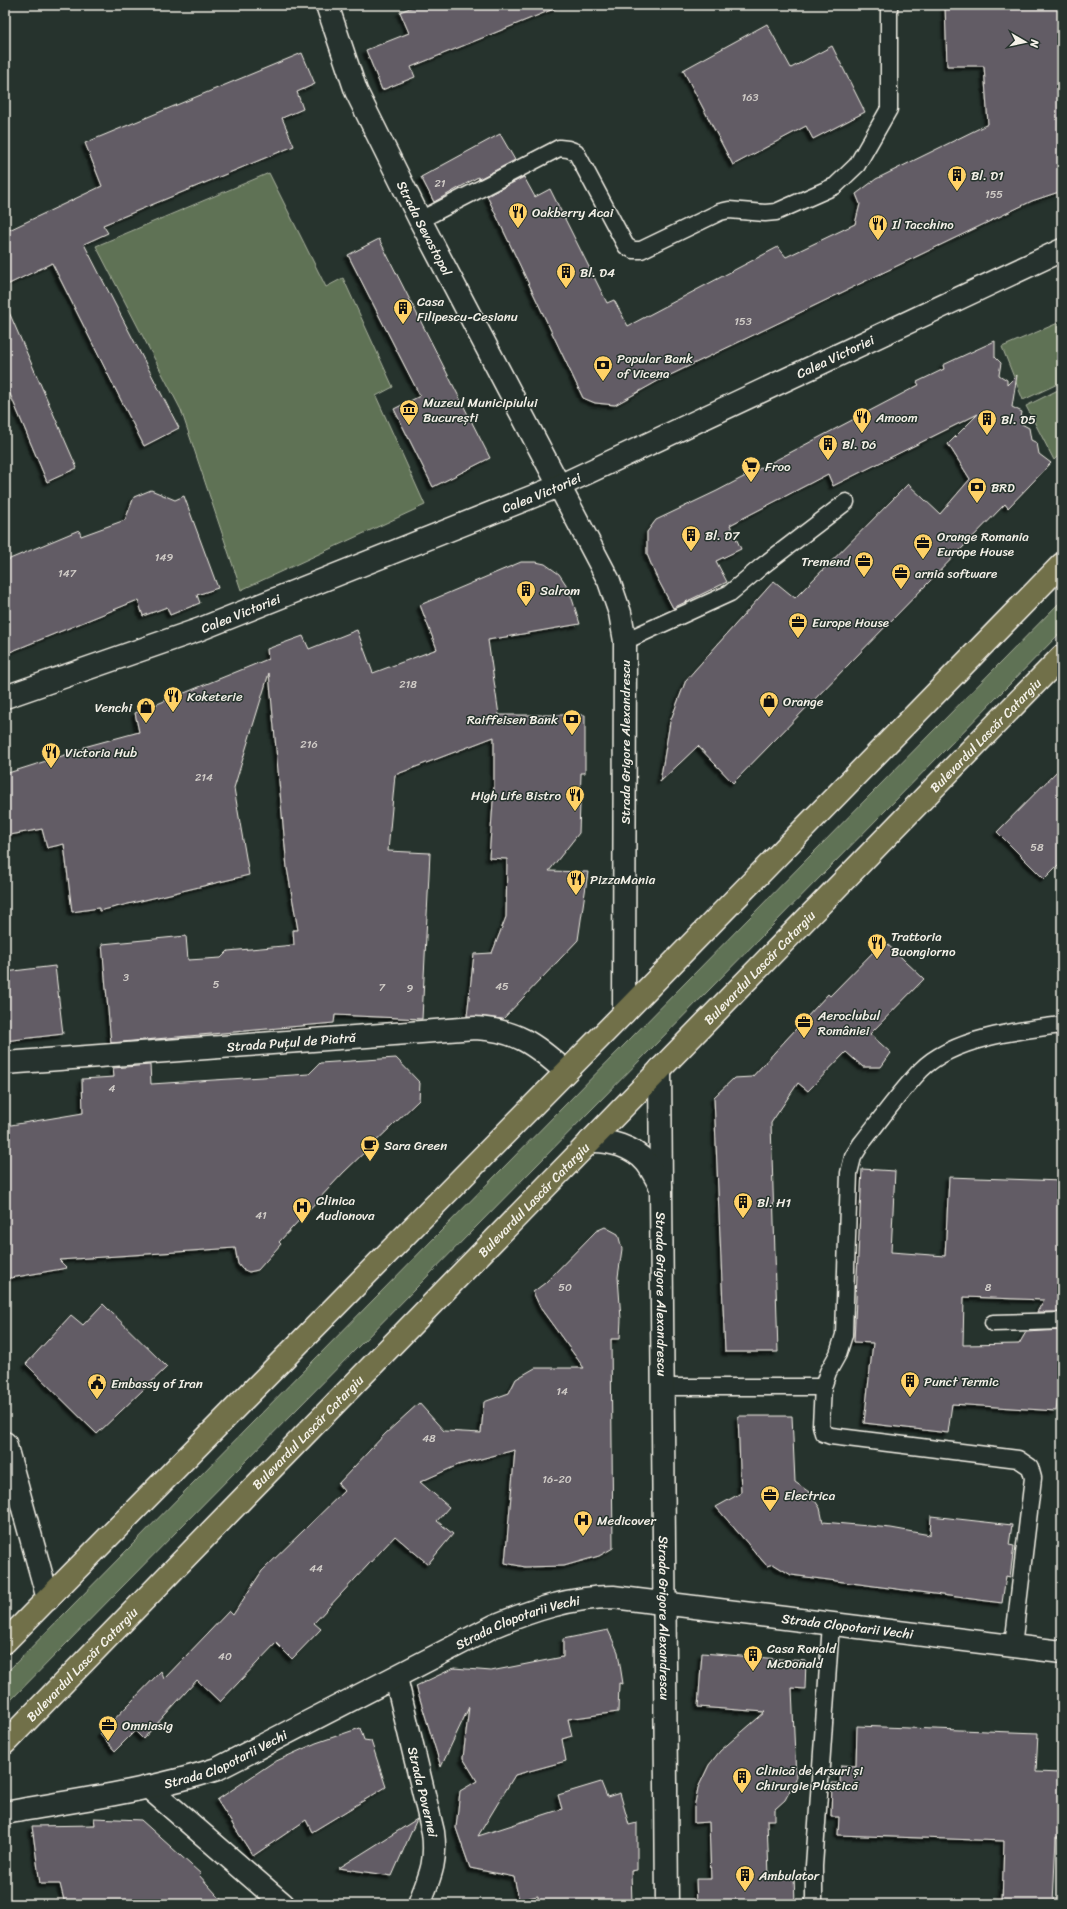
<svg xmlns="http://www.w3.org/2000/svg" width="1067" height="1909" viewBox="0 0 1067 1909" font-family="Sriracha,sans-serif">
	<defs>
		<filter id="shadow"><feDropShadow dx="-3.5" dy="3.5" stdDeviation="1" flood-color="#0009"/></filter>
	</defs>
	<rect width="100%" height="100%" fill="#26332d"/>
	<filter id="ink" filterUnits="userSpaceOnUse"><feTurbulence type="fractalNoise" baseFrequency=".025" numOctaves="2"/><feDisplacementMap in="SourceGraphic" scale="8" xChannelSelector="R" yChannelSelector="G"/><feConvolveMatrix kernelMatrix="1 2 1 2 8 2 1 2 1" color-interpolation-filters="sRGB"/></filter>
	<g filter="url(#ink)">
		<g fill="#5f7255" stroke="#aab29e">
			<path d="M269 173 326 287 343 278 393 387 376 396 425 505 241 590 181 410 96 246Z"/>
			<path d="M1058 323 1062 333V382L1023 400 1002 347Z"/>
			<path d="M1062 388V452L1054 460 1026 406Z"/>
			<path d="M1062 600V631L5 1706V1674Z"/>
		</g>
		<g fill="#625c65" stroke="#f4f1e8" filter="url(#shadow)">
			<path d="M417 5H561V6L411 67 415 77 382 90 366 50 409 33 400 12Z"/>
			<path d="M945 5H1062V191L1032 201 658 381 615 405 595 403 583 398 487 196 524 177 535 197 550 189 607 303 614 300 628 326 778 247 786 257 855 224 860 204 856 194 876 179 988 124 984 66H947Z"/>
			<path d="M767 24 791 68 832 46 865 112 813 139 806 126 733 165 683 70Z"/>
			<path d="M302 53 315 84 297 92 303 109 282 118 294 146 103 225 108 233 84 244 179 428 144 446 52 263 5 286V232L102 186 85 143Z"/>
			<path d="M500 134 515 160 479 179 478 177 434 202 421 177Z"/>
			<path d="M379 239 490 458 433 487 394 409 420 396 348 255Z"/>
			<path d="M5 303 77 468 47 482 5 382Z"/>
			<path d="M995 341V357L1001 363 999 375 1007 380V385L1017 375 1012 407 1022 412 1020 423 1029 428 1031 440 1037 443 1039 454 1051 463 1008 508 1005 504 733 783 698 746 660 782 670 722 686 680 774 581 795 598 908 484 940 514 970 479 948 444 978 414 833 486 828 474 730 525 741 549 716 561 727 582 673 608 655 574 647 554V532L656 520 717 491 919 385 917 382 944 369 943 365Z"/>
			<path d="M151 490 175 500 184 496 218 588 197 595 200 603 170 615 167 607 143 616 138 600 5 654V561L79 530 81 536 125 520 134 497Z"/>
			<path d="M521 562H536L545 564 559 574 569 589 580 624 488 640 499 715H585V773H581L579 833 549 871 588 872 578 940 503 1019 467 1016 474 954 492 953 506 917 507 859 489 858 494 788V737L395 775 388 851 430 853 422 1019 335 1015 334 1023 111 1043 102 944 186 936 188 960 221 958 228 951 294 945 293 930H298L287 868 269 673 234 788 249 875 99 911V908L72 912 64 844 47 848 42 829 5 836V774L84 749V747L139 732 135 713 268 659 267 649 303 636 309 649 357 630 373 673 437 649 420 605Z"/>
			<path d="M1062 766V861L1044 879 997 832Z"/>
			<path d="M884 941 924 979 870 1034 891 1053 881 1067H863L846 1052 808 1091 798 1083 771 1123 778 1352H725L714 1097 734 1078 752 1077 828 994 830 996Z"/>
			<path d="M55 966 63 1034 5 1041V972Z"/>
			<path d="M396 1058 420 1083 419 1100 343 1173 279 1242 281 1244 258 1270 249 1272 242 1269 238 1264 235 1248 59 1260 67 1268 5 1279V1126L83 1113 82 1079 114 1077 113 1068 150 1065 151 1084 309 1074 320 1063Z"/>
			<path d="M862 1169 895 1171 891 1252 945 1256 949 1177 1062 1181V1312H1037L1044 1300 964 1297 963 1345 1019 1344 1026 1332 1062 1330V1388H1059L1056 1411 952 1404 948 1433 864 1423 873 1343 854 1342Z"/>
			<path d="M605 1227 618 1234 622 1249 618 1277 621 1319 620 1339H611L613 1548 599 1556 564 1566 525 1567 505 1563 515 1450 458 1465 420 1482 449 1507 437 1521 453 1534 428 1564 395 1536 314 1623 321 1629 292 1659 276 1643 220 1702 197 1680 143 1739 135 1731 115 1751 100 1734 161 1671 164 1679 229 1611 233 1615 262 1571 344 1491 338 1484 385 1434 419 1403 444 1431 481 1433 484 1402 509 1393 516 1379 535 1368H584L541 1309 533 1292 545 1283 596 1231Z"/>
			<path d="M103 1304 167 1367 97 1434 26 1364 71 1315 83 1325Z"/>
			<path d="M738 1416H792L795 1482 809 1492 820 1508 823 1522 891 1528 930 1535 931 1516 1012 1525 1009 1545 1014 1546 1010 1577 1006 1576 1002 1603 791 1575 773 1564 767 1566 716 1507 741 1493Z"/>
			<path d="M608 1630 618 1652 623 1684 619 1683 618 1712 568 1719 572 1736 562 1739 566 1761 515 1775 478 1836 562 1809 558 1795 601 1782 607 1797 620 1793 629 1825 637 1823V1870L631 1871 632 1904H539L538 1896 519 1900 514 1877 470 1868 456 1828 460 1791 477 1781 463 1758 469 1707 441 1767 416 1686 454 1668 491 1671 563 1657V1639Z"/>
			<path d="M702 1653 806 1661 805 1689 792 1688 796 1779 785 1800 775 1809V1820H767L769 1877 794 1876 795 1904H697L696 1879H711L709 1822 694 1823V1808L698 1788 709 1765 720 1751 765 1712 698 1707Z"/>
			<path d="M857 1726 1038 1733 1036 1772 1060 1773V1783H1062V1837H1056L1053 1904H1002L1004 1841 838 1835 839 1817H831L832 1783H840L841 1765 856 1766Z"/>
			<path d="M360 1728 364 1740 371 1741 386 1787 312 1832 306 1820 253 1856 217 1800 272 1763 316 1743Z"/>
			<path d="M94 1818 141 1820 201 1874 199 1875 225 1904H65L60 1884H40L32 1826 95 1825Z"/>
			<path d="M417 1819 392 1876 339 1868Z"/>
		</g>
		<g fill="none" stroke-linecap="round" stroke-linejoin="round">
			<defs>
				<g id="service">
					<path d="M420 220 559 148 568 149 576 152 626 246 633 250H641L720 212 729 210 765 213 776 212 835 186 857 165 889 109V5"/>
					<path d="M625 641 730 593 761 567 846 502"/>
					<path d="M993 1323 1062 1321"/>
					<path d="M662 1387H823"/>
					<path d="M1013 1646 1033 1478 1030 1467 1018 1459 831 1436 823 1433 821 1425 823 1387 828 1372 838 1354 844 1335 849 1173 853 1157 861 1144C880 1120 899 1093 921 1070 952 1038 1020 1030 1062 1025"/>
					<path d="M814 1904V1866L831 1624"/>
				</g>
				<g id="minor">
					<path id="s1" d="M5 1063 475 1028C516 1030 535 1044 565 1071"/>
					<path id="s2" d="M660 1069 667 1904"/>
					<path d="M590 1141C610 1140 633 1147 646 1162 652 1169 656 1179 661 1187"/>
					<path d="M5 1443 48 1599"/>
					<path id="s3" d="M396 1678 433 1832C437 1863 430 1876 419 1904"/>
					<path d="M148 1787 283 1904"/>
					<path id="s4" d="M5 1813C76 1800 149 1791 217 1769L494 1626C533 1610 571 1597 613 1597L1062 1652"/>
				</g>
				<g id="tertiary">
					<path id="s5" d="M327 5 356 91 420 220 609 581 620 613 625 641 624 1013"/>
				</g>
				<g id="secondary">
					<path id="s6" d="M5 697 198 630 559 486 1062 250"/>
				</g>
				<g id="primary">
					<path d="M5 1642 624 1013 1062 564"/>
					<path id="s7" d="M5 1743 1062 656"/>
				</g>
			</defs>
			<use href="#service" stroke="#f4f1e8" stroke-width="19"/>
			<use href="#minor" stroke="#f4f1e8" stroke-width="25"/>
			<use href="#tertiary" stroke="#f4f1e8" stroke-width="25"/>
			<use href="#secondary" stroke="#f4f1e8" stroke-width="25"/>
			<use href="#primary" stroke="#f4f1e8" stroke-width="25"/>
			<use href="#service" stroke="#26332d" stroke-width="16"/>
			<use href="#minor" stroke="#26332d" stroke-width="22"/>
			<use href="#tertiary" stroke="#26332d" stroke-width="22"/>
			<use href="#secondary" stroke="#26332d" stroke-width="22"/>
			<use href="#primary" stroke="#716f4a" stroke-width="22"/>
		</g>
	</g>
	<defs>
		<symbol id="building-pin" viewBox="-11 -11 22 30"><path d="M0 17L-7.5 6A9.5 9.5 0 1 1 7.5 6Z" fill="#ffd166" stroke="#26332d"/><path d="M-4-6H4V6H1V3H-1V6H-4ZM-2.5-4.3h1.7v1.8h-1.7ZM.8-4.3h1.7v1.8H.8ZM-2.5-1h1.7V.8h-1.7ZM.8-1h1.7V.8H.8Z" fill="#111"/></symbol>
		<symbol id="restaurant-pin" viewBox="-11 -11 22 30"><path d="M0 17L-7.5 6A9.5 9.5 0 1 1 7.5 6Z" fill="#ffd166" stroke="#26332d"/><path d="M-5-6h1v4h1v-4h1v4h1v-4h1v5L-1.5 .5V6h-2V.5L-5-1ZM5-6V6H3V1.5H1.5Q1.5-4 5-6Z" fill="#111"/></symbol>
		<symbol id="bank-pin" viewBox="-11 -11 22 30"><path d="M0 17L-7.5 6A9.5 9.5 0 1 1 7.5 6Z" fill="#ffd166" stroke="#26332d"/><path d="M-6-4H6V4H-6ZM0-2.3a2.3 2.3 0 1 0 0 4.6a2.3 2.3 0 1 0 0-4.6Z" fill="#111"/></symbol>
		<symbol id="museum-pin" viewBox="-11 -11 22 30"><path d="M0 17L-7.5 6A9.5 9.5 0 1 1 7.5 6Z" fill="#ffd166" stroke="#26332d"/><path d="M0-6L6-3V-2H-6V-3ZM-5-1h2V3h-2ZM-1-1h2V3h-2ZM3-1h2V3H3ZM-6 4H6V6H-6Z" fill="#111"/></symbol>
		<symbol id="supermarket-pin" viewBox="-11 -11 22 30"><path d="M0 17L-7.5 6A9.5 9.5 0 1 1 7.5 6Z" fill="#ffd166" stroke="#26332d"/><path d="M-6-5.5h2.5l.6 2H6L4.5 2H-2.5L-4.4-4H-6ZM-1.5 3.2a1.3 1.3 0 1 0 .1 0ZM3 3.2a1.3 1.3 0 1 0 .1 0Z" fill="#111"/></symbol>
		<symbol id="office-pin" viewBox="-11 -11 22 30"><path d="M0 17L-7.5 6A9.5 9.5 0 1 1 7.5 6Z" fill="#ffd166" stroke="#26332d"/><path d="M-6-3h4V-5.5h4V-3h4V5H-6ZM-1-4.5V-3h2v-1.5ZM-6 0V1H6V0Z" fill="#111"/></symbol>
		<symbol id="shop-pin" viewBox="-11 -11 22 30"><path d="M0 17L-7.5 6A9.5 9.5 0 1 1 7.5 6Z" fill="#ffd166" stroke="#26332d"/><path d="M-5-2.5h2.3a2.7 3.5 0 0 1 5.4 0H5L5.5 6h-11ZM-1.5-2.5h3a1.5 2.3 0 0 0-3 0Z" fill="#111"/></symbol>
		<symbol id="cafe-pin" viewBox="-11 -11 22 30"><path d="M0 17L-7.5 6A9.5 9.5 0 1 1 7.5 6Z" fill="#ffd166" stroke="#26332d"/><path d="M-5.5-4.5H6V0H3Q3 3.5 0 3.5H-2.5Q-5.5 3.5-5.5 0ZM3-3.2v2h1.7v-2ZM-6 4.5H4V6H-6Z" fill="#111"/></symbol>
		<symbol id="hospital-pin" viewBox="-11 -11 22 30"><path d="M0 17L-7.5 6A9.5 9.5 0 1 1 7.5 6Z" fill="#ffd166" stroke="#26332d"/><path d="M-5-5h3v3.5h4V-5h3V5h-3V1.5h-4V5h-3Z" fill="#111"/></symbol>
		<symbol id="civic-pin" viewBox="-11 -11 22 30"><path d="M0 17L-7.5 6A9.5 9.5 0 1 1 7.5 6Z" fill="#ffd166" stroke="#26332d"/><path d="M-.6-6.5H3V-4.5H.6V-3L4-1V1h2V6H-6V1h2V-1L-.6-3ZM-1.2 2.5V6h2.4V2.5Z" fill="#111"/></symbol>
	</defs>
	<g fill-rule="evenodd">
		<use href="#building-pin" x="946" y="164" width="22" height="30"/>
		<use href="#restaurant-pin" x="507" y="201" width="22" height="30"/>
		<use href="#restaurant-pin" x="867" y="213" width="22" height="30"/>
		<use href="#building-pin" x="555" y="261" width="22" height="30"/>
		<use href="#building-pin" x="392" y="297" width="22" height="30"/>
		<use href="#bank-pin" x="592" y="354" width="22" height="30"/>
		<use href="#museum-pin" x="398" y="398" width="22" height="30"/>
		<use href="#restaurant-pin" x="851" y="406" width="22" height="30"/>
		<use href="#building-pin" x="976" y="408" width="22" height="30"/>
		<use href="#building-pin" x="817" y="433" width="22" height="30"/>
		<use href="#supermarket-pin" x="740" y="455" width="22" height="30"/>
		<use href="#bank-pin" x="966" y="476" width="22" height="30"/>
		<use href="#building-pin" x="680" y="524" width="22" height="30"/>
		<use href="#office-pin" x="912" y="532" width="22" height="30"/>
		<use href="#office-pin" x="853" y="550" width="22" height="30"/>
		<use href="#office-pin" x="890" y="562" width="22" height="30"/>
		<use href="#building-pin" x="515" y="579" width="22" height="30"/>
		<use href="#office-pin" x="787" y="611" width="22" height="30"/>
		<use href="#restaurant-pin" x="162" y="685" width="22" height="30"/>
		<use href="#shop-pin" x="758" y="690" width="22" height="30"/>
		<use href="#shop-pin" x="135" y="696" width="22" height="30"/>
		<use href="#bank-pin" x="561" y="708" width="22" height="30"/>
		<use href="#restaurant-pin" x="40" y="741" width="22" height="30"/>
		<use href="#restaurant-pin" x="564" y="784" width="22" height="30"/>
		<use href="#restaurant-pin" x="565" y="868" width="22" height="30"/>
		<use href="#restaurant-pin" x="866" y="932" width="22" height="30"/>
		<use href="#office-pin" x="793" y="1011" width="22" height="30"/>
		<use href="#cafe-pin" x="359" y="1134" width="22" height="30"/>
		<use href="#building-pin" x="732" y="1191" width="22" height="30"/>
		<use href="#hospital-pin" x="291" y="1196" width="22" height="30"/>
		<use href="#building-pin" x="899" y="1370" width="22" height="30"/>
		<use href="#civic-pin" x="86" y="1372" width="22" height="30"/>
		<use href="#office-pin" x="759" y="1484" width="22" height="30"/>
		<use href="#hospital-pin" x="572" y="1509" width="22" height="30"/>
		<use href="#building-pin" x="742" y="1644" width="22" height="30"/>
		<use href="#office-pin" x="97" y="1714" width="22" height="30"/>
		<use href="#building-pin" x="731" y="1766" width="22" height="30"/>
		<use href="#building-pin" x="734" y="1864" width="22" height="30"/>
	</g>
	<g text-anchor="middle" stroke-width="3" stroke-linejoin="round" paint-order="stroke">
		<g font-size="11" fill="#d0ccc7">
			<text x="750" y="101">163</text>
			<text x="440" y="187">21</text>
			<text x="994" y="198">155</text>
			<text x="743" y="325">153</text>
			<text x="164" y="561">149</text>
			<text x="67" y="577">147</text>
			<text x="408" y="688">218</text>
			<text x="309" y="748">216</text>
			<text x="204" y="781">214</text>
			<text x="1037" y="851">58</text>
			<text x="126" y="981">3</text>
			<text x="216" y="988">5</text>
			<text x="502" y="990">45</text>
			<text x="382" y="991">7</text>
			<text x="410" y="992">9</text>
			<text x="112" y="1092">4</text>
			<text x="261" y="1219">41</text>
			<text x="565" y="1291">50</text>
			<text x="988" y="1291">8</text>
			<text x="562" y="1395">14</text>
			<text x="429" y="1442">48</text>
			<text x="557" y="1483">16-20</text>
			<text x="316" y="1572">44</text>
			<text x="225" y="1660">40</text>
		</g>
		<g font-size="13" fill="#f4f1e8" stroke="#26332d" text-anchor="start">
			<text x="971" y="180">Bl. D1</text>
			<text x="532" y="217">Oakberry Acai</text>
			<text x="892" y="229">Il Tacchino</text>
			<text x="580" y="277">Bl. D4</text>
			<text x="417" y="306">Casa<tspan x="417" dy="15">Filipescu-Cesianu</tspan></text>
			<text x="617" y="363">Popular Bank<tspan x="617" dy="15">of Vicena</tspan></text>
			<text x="423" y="407">Muzeul Municipiului<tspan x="423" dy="15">București</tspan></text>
			<text x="876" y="422">Amoom</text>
			<text x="1001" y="424">Bl. D5</text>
			<text x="842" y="449">Bl. D6</text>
			<text x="765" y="471">Froo</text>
			<text x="991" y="492">BRD</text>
			<text x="705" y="540">Bl. D7</text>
			<text x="937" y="541">Orange Romania<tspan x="937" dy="15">Europe House</tspan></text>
			<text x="850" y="566" text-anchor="end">Tremend</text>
			<text x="915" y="578">arnia software</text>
			<text x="540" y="595">Salrom</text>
			<text x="812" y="627">Europe House</text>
			<text x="187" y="701">Koketerie</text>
			<text x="783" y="706">Orange</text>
			<text x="132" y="712" text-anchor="end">Venchi</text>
			<text x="558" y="724" text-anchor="end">Raiffeisen Bank</text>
			<text x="65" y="757">Victoria Hub</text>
			<text x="561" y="800" text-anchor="end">High Life Bistro</text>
			<text x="590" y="884">PizzaMania</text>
			<text x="891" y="941">Trattoria<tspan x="891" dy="15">Buongiorno</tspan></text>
			<text x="818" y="1020">Aeroclubul<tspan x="818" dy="15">României</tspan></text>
			<text x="384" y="1150">Sara Green</text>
			<text x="316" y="1205">Clinica<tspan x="316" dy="15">Audionova</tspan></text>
			<text x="757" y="1207">Bl. H1</text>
			<text x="924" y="1386">Punct Termic</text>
			<text x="111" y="1388">Embassy of Iran</text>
			<text x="784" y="1500">Electrica</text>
			<text x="597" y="1525">Medicover</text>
			<text x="767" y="1653">Casa Ronald<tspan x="767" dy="15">McDonald</tspan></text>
			<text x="122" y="1730">Omniasig</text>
			<text x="756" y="1775">Clinică de Arsuri și<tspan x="756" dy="15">Chirurgie Plastică</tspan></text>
			<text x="759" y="1880">Ambulator</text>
		</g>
		<g font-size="13" fill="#f4f1e8" stroke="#26332d">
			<text dy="5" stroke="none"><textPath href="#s5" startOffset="244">Strada Sevastopol</textPath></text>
			<text dy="5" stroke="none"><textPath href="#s6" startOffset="898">Calea Victoriei</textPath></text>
			<text dy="5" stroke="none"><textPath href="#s6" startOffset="574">Calea Victoriei</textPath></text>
			<text dy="5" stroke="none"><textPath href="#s6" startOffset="250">Calea Victoriei</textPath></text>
			<text dy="5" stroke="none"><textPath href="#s7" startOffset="1406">Bulevardul Lascăr Catargiu</textPath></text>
			<text transform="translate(625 742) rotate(-90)" y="5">Strada Grigore Alexandrescu</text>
			<text dy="5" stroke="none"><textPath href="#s7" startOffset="1082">Bulevardul Lascăr Catargiu</textPath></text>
			<text dy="5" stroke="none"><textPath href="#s1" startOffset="287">Strada Puțul de Piatră</textPath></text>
			<text dy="5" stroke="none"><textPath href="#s7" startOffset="758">Bulevardul Lascăr Catargiu</textPath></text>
			<text dy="5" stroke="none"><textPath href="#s2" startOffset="225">Strada Grigore Alexandrescu</textPath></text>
			<text dy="5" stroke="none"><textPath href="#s7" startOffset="434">Bulevardul Lascăr Catargiu</textPath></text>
			<text dy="5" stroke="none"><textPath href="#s2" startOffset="549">Strada Grigore Alexandrescu</textPath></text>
			<text dy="5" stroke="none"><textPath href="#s4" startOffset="552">Strada Clopotarii Vechi</textPath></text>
			<text dy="5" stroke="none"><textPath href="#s4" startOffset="888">Strada Clopotarii Vechi</textPath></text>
			<text dy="5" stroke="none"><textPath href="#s7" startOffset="110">Bulevardul Lascăr Catargiu</textPath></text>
			<text dy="5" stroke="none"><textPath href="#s4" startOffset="228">Strada Clopotarii Vechi</textPath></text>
			<text dy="5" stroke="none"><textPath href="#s3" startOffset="117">Strada Povernei</textPath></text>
		</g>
	</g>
	<rect width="1067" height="1909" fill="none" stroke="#26332d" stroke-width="20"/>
	<rect x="10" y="10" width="1047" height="1889" fill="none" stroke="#f4f1e8" stroke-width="1.5" filter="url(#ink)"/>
	<g transform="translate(1025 42) rotate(99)" stroke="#26332d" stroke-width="3" paint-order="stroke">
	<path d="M0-3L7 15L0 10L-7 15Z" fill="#f4f1e8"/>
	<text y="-6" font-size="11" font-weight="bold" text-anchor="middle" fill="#f4f1e8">N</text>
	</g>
</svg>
